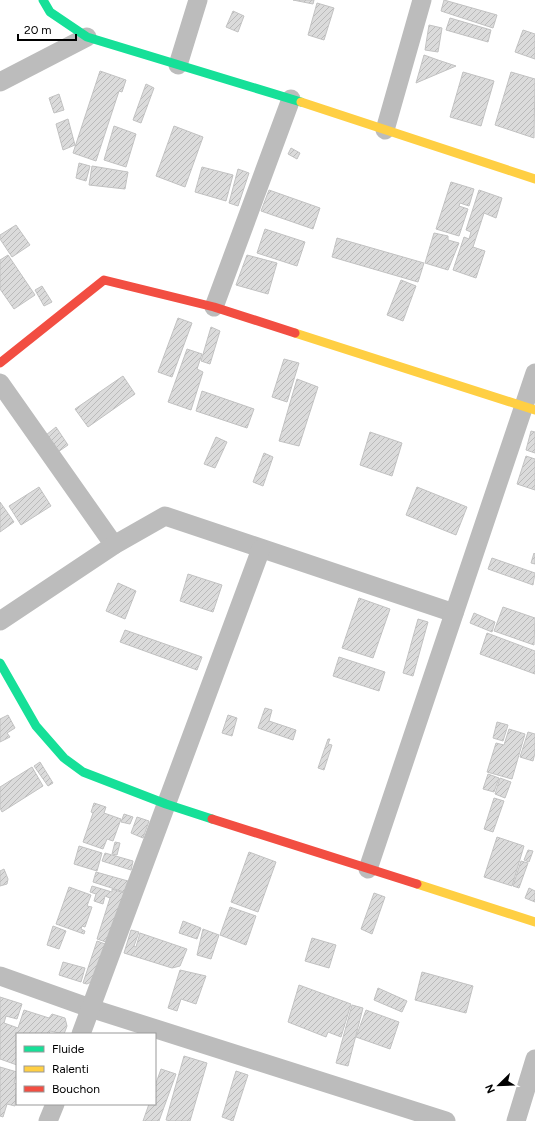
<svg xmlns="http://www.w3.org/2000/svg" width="535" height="1121" viewBox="0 0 535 1121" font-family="Figtree,sans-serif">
	<defs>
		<pattern id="building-hatch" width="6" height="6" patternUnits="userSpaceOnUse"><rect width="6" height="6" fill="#dbdbdb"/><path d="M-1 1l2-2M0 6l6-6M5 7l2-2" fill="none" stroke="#bababa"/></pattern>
	</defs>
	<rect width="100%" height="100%" fill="#fff"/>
	<g fill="url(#building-hatch)" stroke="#c2c2c2">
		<path d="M293 0H314L313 4Z"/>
		<path d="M444 0 497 15 493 28 441 11Z"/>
		<path d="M317 3 334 8 324 40 308 35Z"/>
		<path d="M233 11 244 16 238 32 226 27Z"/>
		<path d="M450 18 491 30 488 42 446 30Z"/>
		<path d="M429 25 442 28 438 52 425 50Z"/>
		<path d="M523 30 535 34V59L515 52Z"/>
		<path d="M424 55 438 60 456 66 416 83Z"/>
		<path d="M100 71 126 80 122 92 119 91 96 161 73 153Z"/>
		<path d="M463 72 494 81 481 126 450 117Z"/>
		<path d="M511 72 535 79 534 138 495 125Z"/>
		<path d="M146 84 154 88 141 123 133 120Z"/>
		<path d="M59 94 64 110 54 113 49 98Z"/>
		<path d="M68 119 75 145 63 150 56 124Z"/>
		<path d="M114 126 136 134 126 167 104 160Z"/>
		<path d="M174 126 203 137 185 187 156 176Z"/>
		<path d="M291 148 300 153 297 159 288 154Z"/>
		<path d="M79 163 90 166 86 181 76 178Z"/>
		<path d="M92 166 128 172 125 189 89 185Z"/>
		<path d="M202 167 233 175 226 201 195 192Z"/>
		<path d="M238 169 249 173 238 206 229 203Z"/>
		<path d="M451 182 474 189 469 206 460 203 459 206 468 209 459 236 436 229Z"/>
		<path d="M269 190 320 208 313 229 261 211Z"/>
		<path d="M479 190 502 198 496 218 484 213 473 247 485 251 476 278 453 270 464 237 469 239 471 232 466 230Z"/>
		<path d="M16 225 30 245 12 257 0 239V235Z"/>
		<path d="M265 229 305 242 297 266 257 253Z"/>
		<path d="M434 233 448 236V240L459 243 448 270 425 263Z"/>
		<path d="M337 238 424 263 418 282 332 257Z"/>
		<path d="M8 255 35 295 14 309 0 289V260Z"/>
		<path d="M247 255 277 263 268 294 236 285Z"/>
		<path d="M401 280 416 286 403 321 387 315Z"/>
		<path d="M42 286 52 302 44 306 35 290Z"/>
		<path d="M178 318 192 323 172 377 158 372Z"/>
		<path d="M211 327 220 331 210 364 201 361Z"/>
		<path d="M187 349 202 354 197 369 203 372 191 410 168 402Z"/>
		<path d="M284 359 299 363 287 402 272 397Z"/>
		<path d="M123 376 135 394 88 427 75 409Z"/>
		<path d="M297 379 318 387 299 446 279 441Z"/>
		<path d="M202 391 254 409 247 428 196 411Z"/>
		<path d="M56 427 68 445 58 452 46 435Z"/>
		<path d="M531 431 535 432V453L526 450Z"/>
		<path d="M370 432 402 443 392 476 360 465Z"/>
		<path d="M216 437 227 442 215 468 204 464Z"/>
		<path d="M264 453 273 457 263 486 253 482Z"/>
		<path d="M526 456 535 459V490L517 484Z"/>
		<path d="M39 487 51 506 21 525 9 506Z"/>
		<path d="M417 487 467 507 456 535 406 515Z"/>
		<path d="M0 502 14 522 0 532Z"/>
		<path d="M534 553 535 554V564L531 563Z"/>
		<path d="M492 558 535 573 533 585 488 569Z"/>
		<path d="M188 574 222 585 213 612 180 601Z"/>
		<path d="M118 583 136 591 125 619 106 611Z"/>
		<path d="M359 598 390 609 373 658 342 648Z"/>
		<path d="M503 607 535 618 534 645 494 631Z"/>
		<path d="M474 613 495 622 492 632 470 623Z"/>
		<path d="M418 619 428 622 413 676 403 673Z"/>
		<path d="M125 630 202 657 197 670 120 642Z"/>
		<path d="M487 633 535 651V674L480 654Z"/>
		<path d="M339 657 385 672 379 691 333 676Z"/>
		<path d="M265 708 272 710 269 721 296 730 293 740 258 728Z"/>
		<path d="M8 715 15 728 7 733 10 737 0 742V719Z"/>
		<path d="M228 715 237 718 232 736 222 733Z"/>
		<path d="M497 722 508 725 503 741 493 738Z"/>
		<path d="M509 729 525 734 512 779 487 772 496 743 504 745Z"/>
		<path d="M528 732 535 734V753L533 761 520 757Z"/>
		<path d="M328 739H330L328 744 332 745 324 770 318 768Z"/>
		<path d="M40 762 53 783 48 786 34 766Z"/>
		<path d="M32 767 43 786 2 812 0 808V787Z"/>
		<path d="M488 774 499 778 494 792 483 789Z"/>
		<path d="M500 778 511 782 505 798 495 794Z"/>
		<path d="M494 798 504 801 493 832 484 829Z"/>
		<path d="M94 803 106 807 104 813 121 819 113 841 107 839 103 849 83 842 93 813 91 812Z"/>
		<path d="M124 814 133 817 130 824 121 822Z"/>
		<path d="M137 817 149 821 143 838 131 833Z"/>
		<path d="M497 837 524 846 512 886 484 877Z"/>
		<path d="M115 842 120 843 117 855 112 854Z"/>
		<path d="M79 846 102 853 97 871 74 864Z"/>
		<path d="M528 850 533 851 529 862 524 860Z"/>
		<path d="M249 852 276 862 258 912 231 902Z"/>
		<path d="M105 853 133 861 131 870 102 861Z"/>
		<path d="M521 861 528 863 519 888 513 886Z"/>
		<path d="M4 869 8 879 7 884 0 886V871Z"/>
		<path d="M96 872 128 881 124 892 93 882Z"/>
		<path d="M92 886 112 892V889L124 893 109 943 97 939 110 898 105 896 103 904 94 901 96 894 90 892Z"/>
		<path d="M69 887 91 895 87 906 92 907 85 927 82 926 81 929 85 931 84 934 56 924Z"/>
		<path d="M529 888 535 891V902L525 898Z"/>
		<path d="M374 893 385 897 372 934 361 929Z"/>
		<path d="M230 907 256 916 246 945 220 935Z"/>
		<path d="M183 921 201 928 197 939 179 933Z"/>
		<path d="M53 926 66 931 59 949 47 945Z"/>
		<path d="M203 929 219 935 211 959 197 955Z"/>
		<path d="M131 930 139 932 134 946 136 947 140 933 187 949 180 966 172 968 124 953Z"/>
		<path d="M312 938 336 945 329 968 305 961Z"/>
		<path d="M97 941 108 945 97 979 87 984 83 983Z"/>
		<path d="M63 962 85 968 81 982 59 975Z"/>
		<path d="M180 970 206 976 196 1004 181 999 177 1011 168 1008Z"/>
		<path d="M422 972 473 986 466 1013 415 1000Z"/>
		<path d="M299 985 351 1004 341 1037 328 1032 326 1037 288 1022Z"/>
		<path d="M378 988 407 1001 402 1012 374 1000Z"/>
		<path d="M0 997 22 1004 17 1019 6 1016 4 1023 18 1028 24 1010 49 1018 52 1014 65 1018 67 1026 64 1034 50 1031 49 1034H17V1065L0 1059Z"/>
		<path d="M352 1005 363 1008 348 1066 336 1063Z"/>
		<path d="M366 1010 399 1022 390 1049 356 1037Z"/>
		<path d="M184 1056 207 1063 190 1121H171L166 1120Z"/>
		<path d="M0 1067 17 1072 14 1083 17 1084 15 1106 7 1104 3 1117 0 1116Z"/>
		<path d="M161 1069 176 1074 159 1121H143L149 1104H155V1086Z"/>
		<path d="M236 1071 248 1075 233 1121 222 1117Z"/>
	</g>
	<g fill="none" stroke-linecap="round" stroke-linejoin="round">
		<g stroke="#bcbcbc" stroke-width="19">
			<path d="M178 65 198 0"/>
			<path d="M0 82 87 37"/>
			<path d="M385 130 422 0"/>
			<path d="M214 307 291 99"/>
			<path d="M0 383 114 545"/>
			<path d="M0 621 114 545 165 516 454 613"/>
			<path d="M368 869 535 373"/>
			<path d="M0 976 90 1008 446 1121"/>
			<path d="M81 1034 261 549"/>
			<path d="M48 1121 55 1104"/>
			<path d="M516 1121 535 1059"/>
		</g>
		<g stroke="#16e098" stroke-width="9">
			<path d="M43 0 50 12 87 37 301 102"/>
			<path d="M0 663 36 726 64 758 83 772 166 804 212 819"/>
		</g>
		<g stroke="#ffcf43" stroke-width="9">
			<path d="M301 102 535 179"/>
			<path d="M295 333 535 410"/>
			<path d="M417 884 535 922"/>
		</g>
		<g stroke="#f24e42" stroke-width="9">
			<path d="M0 363 104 280 214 307 295 333"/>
			<path d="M212 819 417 884"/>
		</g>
	</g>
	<rect x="16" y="1033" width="140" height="72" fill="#ffffff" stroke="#999999"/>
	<rect x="24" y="1046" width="20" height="6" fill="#16e098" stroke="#999999"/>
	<text x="52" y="1053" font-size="12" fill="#000000">Fluide</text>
	<rect x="24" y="1066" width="20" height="6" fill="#ffcf43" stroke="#999999"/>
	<text x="52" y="1073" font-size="12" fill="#000000">Ralenti</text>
	<rect x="24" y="1086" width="20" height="6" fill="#f24e42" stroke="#999999"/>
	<text x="52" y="1093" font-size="12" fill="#000000">Bouchon</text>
	<g transform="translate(499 1085) rotate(247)" stroke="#ffffff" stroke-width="3" paint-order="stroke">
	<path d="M0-3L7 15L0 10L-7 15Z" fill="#000000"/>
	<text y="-6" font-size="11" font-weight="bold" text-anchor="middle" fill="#000000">N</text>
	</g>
	<path d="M18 34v6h58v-6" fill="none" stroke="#000000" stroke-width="2"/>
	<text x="24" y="34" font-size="12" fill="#000000" stroke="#ffffff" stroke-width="3" paint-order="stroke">20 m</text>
</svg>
